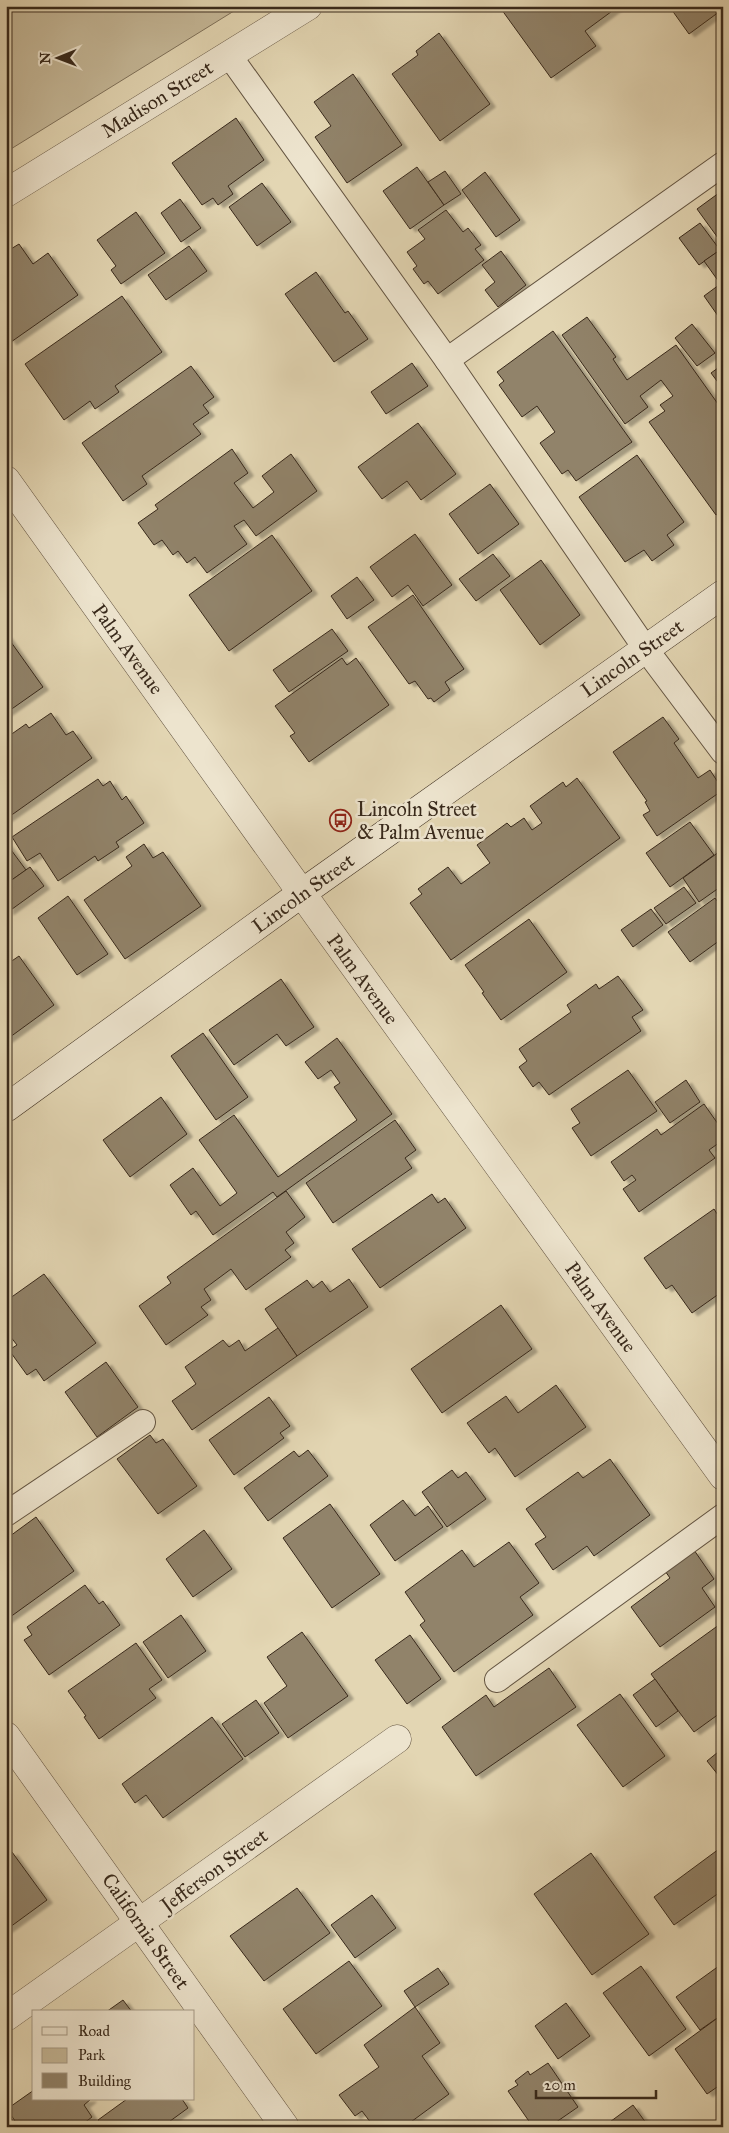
<svg xmlns="http://www.w3.org/2000/svg" width="729" height="2133" viewBox="0 0 729 2133" font-family="'IM FELL Great Primer',serif">
	<defs>
		<filter id="shadow"><feDropShadow dx="5.5" dy="3" stdDeviation="1" flood-color="#0004"/></filter>
	</defs>
	<rect width="100%" height="100%" fill="#e3d6b3"/>
	<filter id="stains"><feTurbulence type="fractalNoise" baseFrequency=".004" numOctaves="4"/><feColorMatrix values="0 0 0 0 .2 0 0 0 0 .09 0 0 0 0 .02 0 0 0 .5 -.17"/></filter>
	<radialGradient id="worn" r=".72"><stop offset=".6" stop-color="#630" stop-opacity="0"/><stop offset="1" stop-color="#630" stop-opacity=".3"/></radialGradient>
	<path fill="#c6b999" stroke="#7f715a" d="M6 6H242L6 152Z"/>
	<g fill="#91836a" stroke="#38291b" filter="url(#shadow)">
		<path d="M499 6H619L585 31 596 46 551 78Z"/>
		<path d="M669 6H723V9L689 34Z"/>
		<path d="M439 33 490 104 440 141 392 74 418 55 416 51Z"/>
		<path d="M353 74 402 145 347 183 315 137 331 126 314 102Z"/>
		<path d="M236 118 264 160 228 186 233 194 218 205 213 198 202 205 172 163Z"/>
		<path d="M417 167 444 205 410 229 383 191Z"/>
		<path d="M445 171 461 194 444 205 428 182Z"/>
		<path d="M485 172 520 220 496 237 462 190Z"/>
		<path d="M262 183 291 222 257 246 229 207Z"/>
		<path d="M723 190V235L718 238 697 209Z"/>
		<path d="M180 199 201 228 181 242 161 213Z"/>
		<path d="M446 210 463 232 468 228 481 245 475 249 484 260 438 294 428 281 424 284 413 269 417 266 407 252 425 239 418 230Z"/>
		<path d="M136 212 165 253 121 284 111 270 116 266 97 240Z"/>
		<path d="M700 223 720 250 699 265 679 238Z"/>
		<path d="M19 244 33 264 48 253 78 295 11 342 6 335V252Z"/>
		<path d="M189 246 207 271 166 300 148 275Z"/>
		<path d="M720 250 723 254V279L719 282 704 261Z"/>
		<path d="M501 251 526 285 498 307 485 290 495 282 482 265Z"/>
		<path d="M316 272 345 313 348 311 368 339 334 362 285 294Z"/>
		<path d="M723 282V323L704 296Z"/>
		<path d="M122 296 162 352 115 386 119 392 95 409 90 401 64 420 25 364Z"/>
		<path d="M587 317 616 357 613 359 627 380 676 345 723 411V510L716 515 649 422 665 411 660 405 673 396 661 380 640 396 648 407 625 424 562 335Z"/>
		<path d="M692 324 715 353 697 366 675 338Z"/>
		<path d="M553 331 632 442 576 481 568 470 562 474 540 443 555 432 537 406 522 417 499 385 504 381 497 372Z"/>
		<path d="M723 355V389L711 373 722 365 717 359Z"/>
		<path d="M412 363 428 386 386 414 371 392Z"/>
		<path d="M191 366 214 397 203 405 209 413 193 424 201 434 142 476 147 484 123 501 82 443Z"/>
		<path d="M418 423 456 474 421 500 407 481 382 499 358 467Z"/>
		<path d="M232 449 248 473 234 483 253 508 274 492 262 476 291 454 317 491 256 536 244 520 234 526 247 544 207 573 195 557 187 563 178 551 173 555 162 540 154 545 138 523 158 509 155 505Z"/>
		<path d="M637 455 684 522 667 535 674 545 652 561 644 550 625 562 579 497Z"/>
		<path d="M490 484 519 524 478 554 449 514Z"/>
		<path d="M415 534 452 585 423 606 408 585 392 597 370 567Z"/>
		<path d="M272 535 312 591 229 651 189 595Z"/>
		<path d="M493 554 510 576 476 601 459 579Z"/>
		<path d="M541 560 580 615 540 645 500 590Z"/>
		<path d="M357 577 374 600 347 619 331 596Z"/>
		<path d="M413 595 464 669 445 682 450 690 434 702 431 698 428 699 415 681 409 684 368 627Z"/>
		<path d="M332 629 348 651 289 692 273 670Z"/>
		<path d="M6 635 43 687 6 713Z"/>
		<path d="M342 658 347 665 356 658 389 705 309 762 290 736 295 733 275 706Z"/>
		<path d="M51 713 66 735 73 731 92 758 6 819V738L26 724 29 728Z"/>
		<path d="M663 717 679 739 674 743 698 778 710 770 723 790 657 836 643 815 650 811 645 802 647 801 613 752Z"/>
		<path d="M577 778 620 838 451 960 410 903 422 894 418 889 448 867 461 884 490 863 477 845 507 823 511 827 524 818 532 830 542 823 530 806 563 782 566 787Z"/>
		<path d="M98 779 103 786 110 781 122 800 126 796 144 823 116 842 119 847 98 861 95 856 58 881 40 853 27 861 12 837Z"/>
		<path d="M690 822 714 855 670 887 646 853Z"/>
		<path d="M6 843 26 870 6 884Z"/>
		<path d="M144 844 153 858 163 852 201 906 125 959 84 900 132 866 126 857Z"/>
		<path d="M723 849V885L699 902 683 878Z"/>
		<path d="M30 867 44 886 8 912 6 884Z"/>
		<path d="M684 887 696 903 666 924 654 908Z"/>
		<path d="M68 896 108 954 77 975 38 918Z"/>
		<path d="M715 898 723 909V938L690 962 668 932Z"/>
		<path d="M651 909 663 925 633 947 621 930Z"/>
		<path d="M529 919 567 972 501 1020 482 993 484 992 465 965Z"/>
		<path d="M19 956 54 1005 6 1040V965Z"/>
		<path d="M618 976 643 1010 632 1017 641 1031 549 1095 539 1082 533 1087 519 1067 527 1061 519 1049 571 1012 567 1005 596 984 599 989Z"/>
		<path d="M281 979 314 1027 286 1046 277 1034 234 1065 209 1030Z"/>
		<path d="M203 1033 248 1097 216 1120 171 1056Z"/>
		<path d="M337 1038 392 1114 277 1197 273 1192 213 1235 196 1211 191 1215 170 1185 193 1168 220 1206 237 1193 199 1140 234 1115 278 1177 357 1120 334 1087 340 1083 331 1070 318 1079 305 1062Z"/>
		<path d="M628 1070 657 1111 591 1156 572 1128 580 1123 571 1109Z"/>
		<path d="M686 1080 700 1102 670 1123 655 1102Z"/>
		<path d="M161 1097 187 1134 130 1177 103 1140Z"/>
		<path d="M704 1104 723 1131V1140L709 1150 715 1158 639 1212 623 1189 636 1180 632 1175 624 1181 611 1162 657 1129 661 1135Z"/>
		<path d="M395 1120 416 1150 405 1158 412 1168 333 1223 306 1183Z"/>
		<path d="M286 1191 305 1217 286 1232 294 1243 285 1250 291 1257 246 1290 231 1269 204 1289 211 1300 201 1307 208 1315 166 1345 139 1306 171 1283 167 1277Z"/>
		<path d="M432 1194 438 1203 445 1198 466 1228 380 1288 352 1249Z"/>
		<path d="M714 1209 723 1223V1291L692 1313 672 1285 666 1289 644 1258Z"/>
		<path d="M44 1274 96 1343 44 1381 36 1369 27 1375 9 1350 17 1345 6 1331V1301Z"/>
		<path d="M349 1279 368 1307 297 1356 265 1309 307 1280 313 1288 322 1281 330 1292Z"/>
		<path d="M501 1305 532 1349 442 1413 411 1369Z"/>
		<path d="M278 1328 297 1356 192 1430 172 1401 196 1384 185 1367 223 1340 229 1347 239 1340 245 1351Z"/>
		<path d="M106 1362 138 1407 97 1437 65 1392Z"/>
		<path d="M556 1385 586 1427 515 1477 495 1448 489 1453 467 1423 506 1396 518 1413Z"/>
		<path d="M269 1397 290 1426 280 1433 284 1438 234 1475 209 1440Z"/>
		<path d="M150 1435 156 1443 163 1439 197 1486 158 1514 117 1459Z"/>
		<path d="M308 1450 328 1476 268 1521 244 1488 294 1451 299 1457Z"/>
		<path d="M610 1459 650 1515 594 1556 587 1546 553 1570 535 1544 546 1537 526 1509 578 1472 583 1478Z"/>
		<path d="M452 1470 458 1478 466 1472 486 1499 447 1527 422 1492Z"/>
		<path d="M403 1500 415 1516 428 1506 443 1527 395 1561 370 1525Z"/>
		<path d="M330 1504 380 1574 332 1608 283 1538Z"/>
		<path d="M36 1517 74 1571 6 1620V1539Z"/>
		<path d="M204 1530 232 1569 193 1597 166 1559Z"/>
		<path d="M509 1542 539 1583 520 1597 533 1615 454 1672 420 1625 425 1621 405 1592 462 1550 474 1567Z"/>
		<path d="M694 1550 714 1579 702 1588 715 1607 660 1647 631 1607 670 1578 665 1571Z"/>
		<path d="M85 1585 99 1604 103 1601 120 1625 49 1675 24 1640 32 1635 27 1627Z"/>
		<path d="M181 1615 206 1651 168 1678 143 1642Z"/>
		<path d="M723 1622V1711L694 1732 651 1674Z"/>
		<path d="M302 1632 348 1696 288 1738 264 1703 287 1686 267 1657Z"/>
		<path d="M410 1635 441 1679 407 1704 375 1660Z"/>
		<path d="M136 1643 162 1680 149 1689 156 1698 99 1739 84 1717 86 1716 68 1691Z"/>
		<path d="M549 1668 576 1707 476 1776 442 1727 486 1695 494 1707Z"/>
		<path d="M655 1679 678 1711 656 1727 633 1695Z"/>
		<path d="M620 1694 665 1756 623 1787 577 1725Z"/>
		<path d="M256 1700 279 1733 245 1757 222 1724Z"/>
		<path d="M212 1717 243 1759 163 1818 146 1795 135 1803 122 1784Z"/>
		<path d="M723 1748V1781L707 1761Z"/>
		<path d="M723 1846V1890L674 1925 654 1897Z"/>
		<path d="M12 1852 47 1900 6 1930V1856Z"/>
		<path d="M591 1853 649 1934 592 1975 534 1894Z"/>
		<path d="M297 1888 330 1933 264 1981 230 1936Z"/>
		<path d="M372 1895 396 1928 355 1958 331 1925Z"/>
		<path d="M349 1961 382 2006 316 2054 283 2009Z"/>
		<path d="M723 1963V2014L700 2030 676 1997Z"/>
		<path d="M641 1966 686 2029 649 2056 603 1993Z"/>
		<path d="M438 1968 449 1984 415 2007 404 1991Z"/>
		<path d="M123 2000 132 2012H106Z"/>
		<path d="M566 2003 590 2036 558 2059 535 2026Z"/>
		<path d="M415 2007 440 2043 422 2056 449 2094 404 2127H374L362 2111 355 2116 339 2095 379 2067 364 2045Z"/>
		<path d="M723 2014V2083L707 2094 675 2049Z"/>
		<path d="M548 2063 578 2107 549 2127H533L508 2091 518 2085 515 2081 528 2071 530 2075Z"/>
		<path d="M34 2090V2099H91L84 2105 92 2117 79 2127H19L7 2109Z"/>
		<path d="M127 2099H182L188 2108 162 2127H103L98 2120Z"/>
		<path d="M633 2105 649 2127H603Z"/>
	</g>
	<g fill="none" stroke-linecap="round" stroke-linejoin="round">
		<defs>
			<g id="lane">
				<path d="M229 55 447 360 645 648 723 752"/>
				<path d="M447 360 723 164"/>
				<path d="M6 1514 143 1422"/>
				<path d="M497 1680 723 1516"/>
			</g>
			<g id="street">
				<path d="M6 193 308 6"/>
				<path d="M6 480 331 934 723 1476"/>
				<path d="M6 1736 285 2127"/>
				<path d="M6 2017 397 1739"/>
			</g>
			<path id="secondary" d="M6 1108 302 893 723 594"/>
		</defs>
		<use href="#lane" stroke="#635441" stroke-width="26"/>
		<use href="#street" stroke="#635441" stroke-width="29"/>
		<use href="#secondary" stroke="#38291b" stroke-width="29"/>
		<use href="#lane" stroke="#ede4ce" stroke-width="24"/>
		<use href="#street" stroke="#ede4ce" stroke-width="28"/>
		<use href="#secondary" stroke="#ede4ce" stroke-width="28"/>
	</g>
	<defs>
		<symbol id="bus-ring" viewBox="-11 -11 22 22"><circle r="9.5" fill="#ede4ce" stroke="#8f2418" stroke-width="1.5"/><path d="M-5-6H5V4H4V6H2V4H-2V6H-4V4H-5ZM-3.5-4V0h7V-4ZM-3.5 1.2v1.5H-2V1.2ZM2 1.2v1.5H3.5V1.2Z" fill="#8f2418"/></symbol>
	</defs>
	<g fill-rule="evenodd">
		<use href="#bus-ring" x="328" y="808" width="25" height="25"/>
	</g>
	<g text-anchor="middle" stroke-width="5" stroke-linejoin="round" paint-order="stroke">
		<g font-size="20" fill="#38291b" stroke="#ede4ce">
			<text transform="translate(157 99) rotate(-32)" y="7">Madison Street</text>
			<text transform="translate(128 649) rotate(54)" y="7">Palm Avenue</text>
			<text transform="translate(632 658) rotate(-35)" y="7">Lincoln Street</text>
			<text transform="translate(303 893) rotate(-36)" y="7">Lincoln Street</text>
			<text transform="translate(363 979) rotate(54)" y="7">Palm Avenue</text>
			<text transform="translate(601 1307) rotate(54)" y="7">Palm Avenue</text>
			<text transform="translate(214 1870) rotate(-36)" y="7">Jefferson Street</text>
			<text transform="translate(146 1931) rotate(55)" y="7">California Street</text>
		</g>
		<g font-size="20" fill="#38291b" stroke="#ede4ce" text-anchor="start">
			<text x="357" y="816">Lincoln Street<tspan x="357" dy="23">&amp; Palm Avenue</tspan></text>
		</g>
	</g>
	<rect width="729" height="2133" fill="none" stroke="#e3d6b3" stroke-width="25"/>
	<rect x="8" y="8" width="714" height="2118" fill="none" stroke="#38291b" stroke-width="2.5"/>
	<rect x="12" y="12" width="704" height="2108" fill="none" stroke="#38291b"/>
	<rect x="32" y="2010" width="162" height="90" fill="#ede4ce" stroke="#a59986"/>
	<rect x="42" y="2027" width="25" height="8" fill="#ede4ce" stroke="#a59986"/>
	<text x="78" y="2036" font-size="15" fill="#38291b">Road</text>
	<rect x="42" y="2048" width="25" height="15" fill="#c6b999" stroke="#a59986"/>
	<text x="78" y="2060" font-size="15" fill="#38291b">Park</text>
	<rect x="42" y="2073" width="25" height="15" fill="#91836a" stroke="#a59986"/>
	<text x="78" y="2086" font-size="15" fill="#38291b">Building</text>
	<g transform="translate(58 58) rotate(269)" stroke="#ede4ce" stroke-width="4" paint-order="stroke">
	<path d="M0-4L9 19L0 12L-9 19Z" fill="#38291b"/>
	<text y="-8" font-size="14" font-weight="bold" text-anchor="middle" fill="#38291b">N</text>
	</g>
	<path d="M536 2090v8h120v-8" fill="none" stroke="#38291b" stroke-width="2.5"/>
	<text x="544" y="2090" font-size="15" fill="#38291b" stroke="#ede4ce" stroke-width="4" paint-order="stroke">20 m</text>
	<rect width="100%" height="100%" filter="url(#stains)"/>
	<rect width="100%" height="100%" fill="url(#worn)"/>
</svg>
